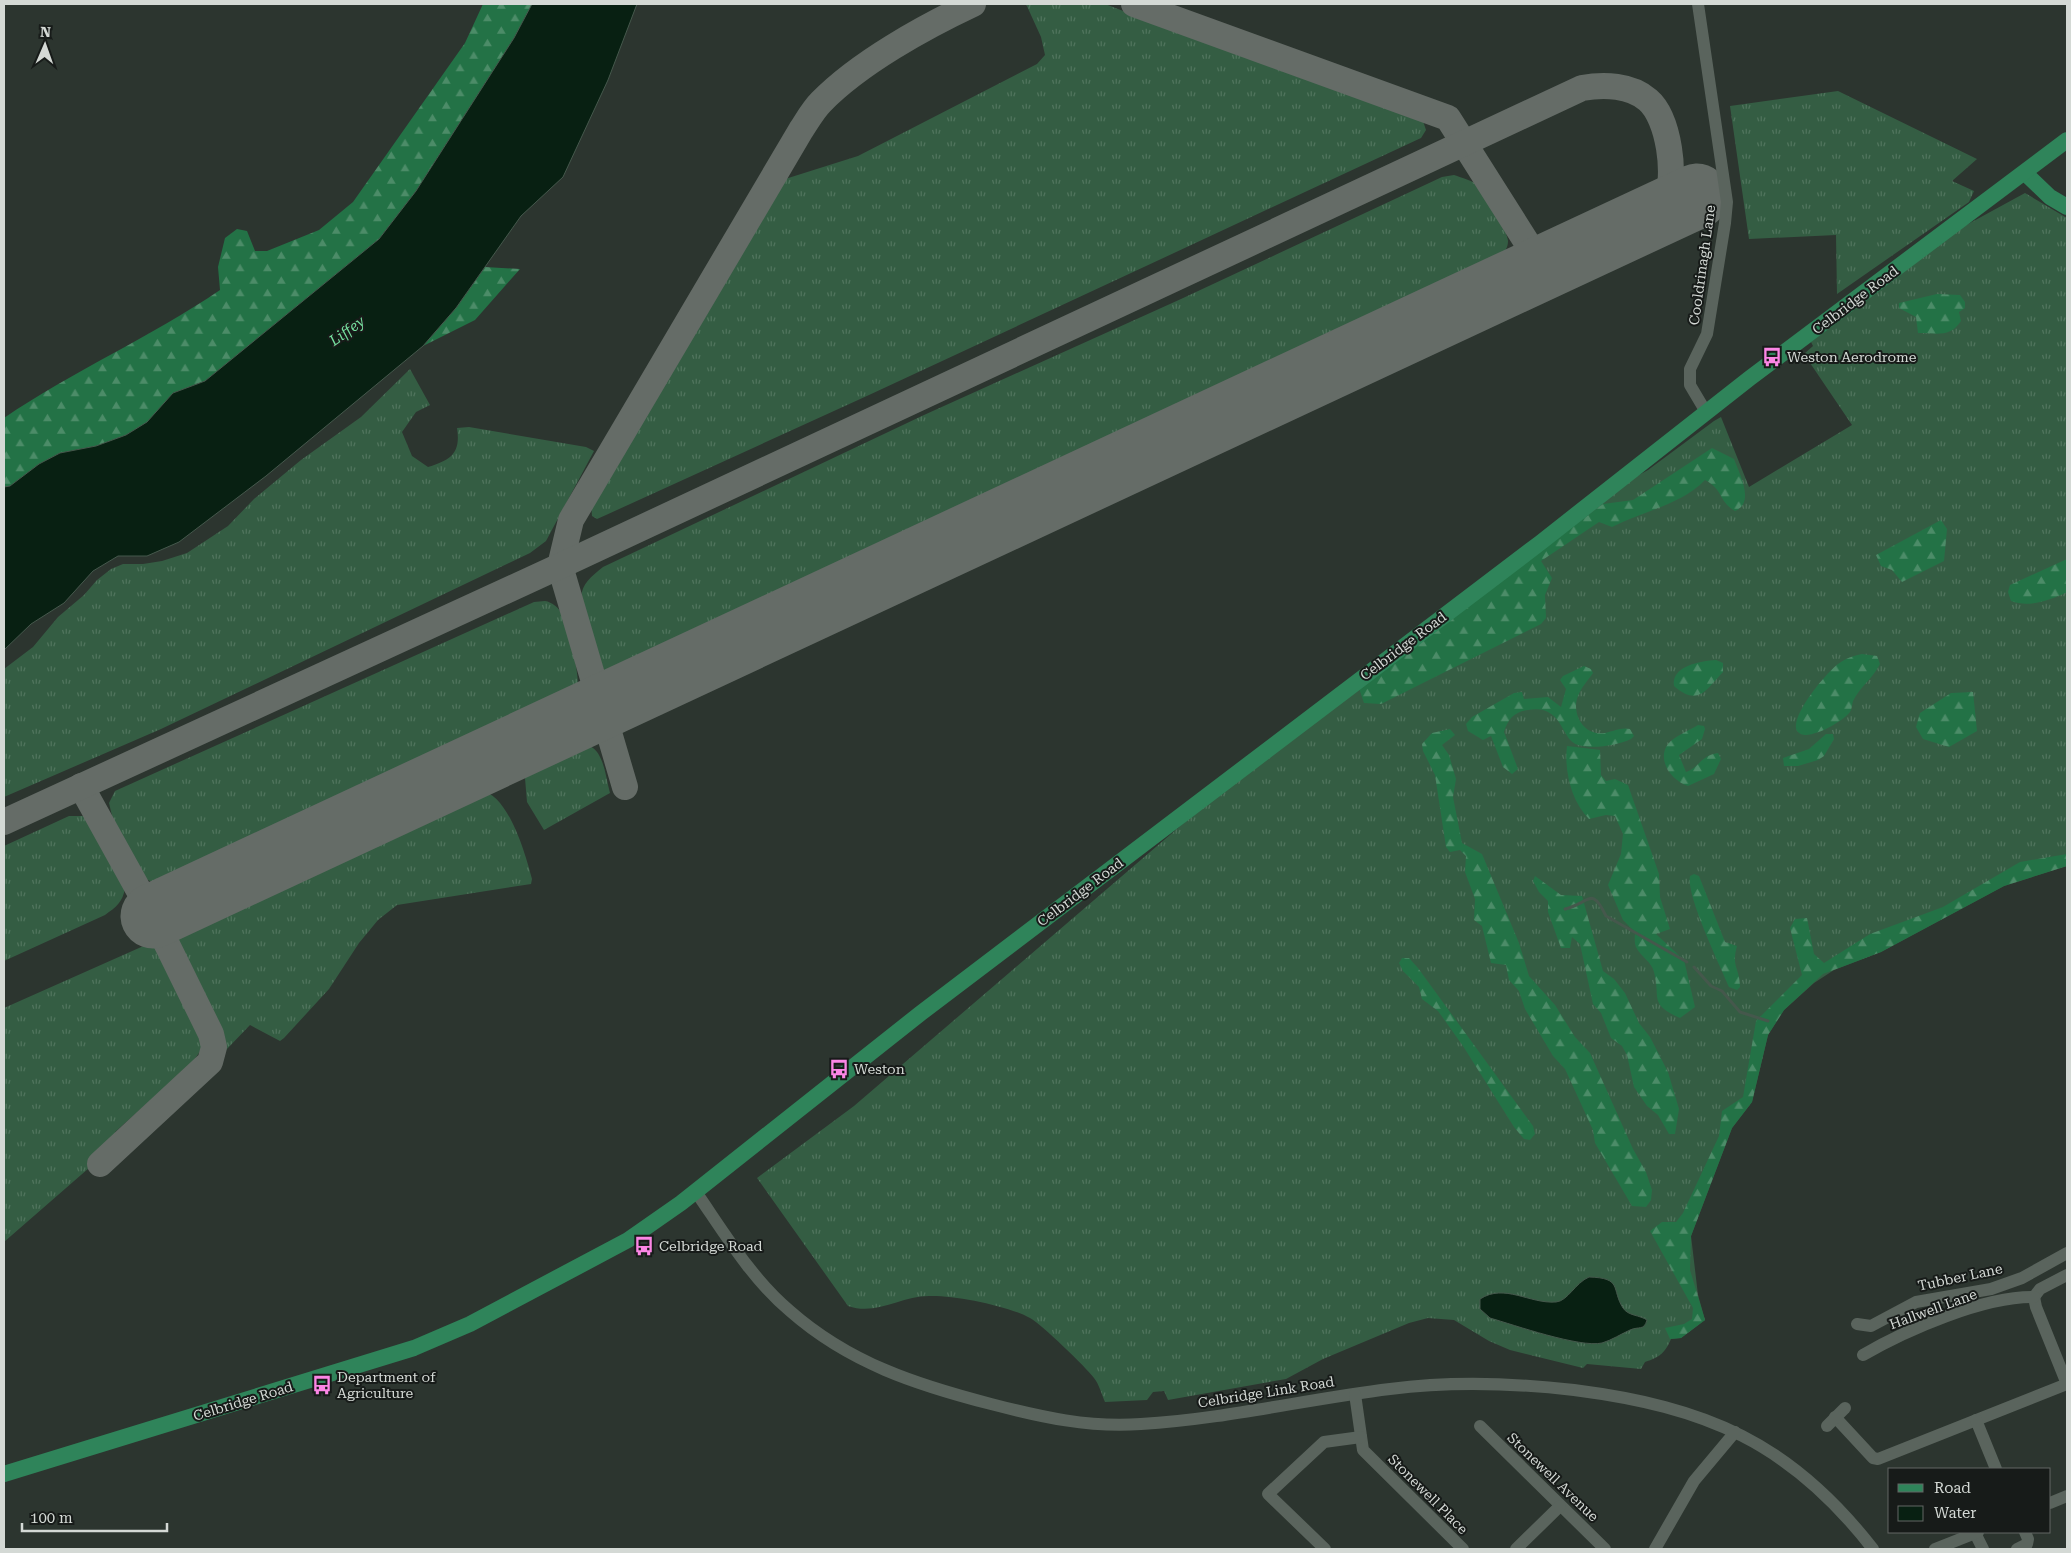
<svg xmlns="http://www.w3.org/2000/svg" width="2071" height="1553" viewBox="0 0 2071 1553" font-family="'Roboto Serif',serif">
	<defs>
		<pattern id="grass-tufts" width="24" height="20" patternUnits="userSpaceOnUse" patternTransform="scale(1.25)"><rect width="24" height="20" fill="#345d43"/><path d="M3 7l-1-3M5 7V3M7 7l1-3M15 17l-1-3M17 17v-4M19 17l1-3" fill="none" stroke="#50745d"/></pattern>
		<pattern id="forest-firs" width="22" height="20" patternUnits="userSpaceOnUse" patternTransform="scale(1.25)"><rect width="22" height="20" fill="#237246"/><path d="M5 1l3.5 6h-7zM16 11l3.5 6h-7z" fill="#4c8c68"/></pattern>
	</defs>
	<rect width="100%" height="100%" fill="#2c352f"/>
	<g fill="url(#grass-tufts)">
		<path d="M1026 4H1105L1220 48 1412 114 1423 121 1426 130 1421 138 869 395 606 515 597 519 592 516 591 502 782 180 858 156 1037 64 1045 55 1041 37Z"/>
		<path d="M1838 91 1977 159 1952 181 1974 191 1969 202 1837 294 1836 235 1749 239 1730 106Z"/>
		<path d="M1454 175C1462 178 1472 180 1479 186 1485 193 1508 232 1508 241 1508 251 1500 257 1494 263L1028 484 635 663 605 674 581 598C582 583 591 577 603 567L924 415 1181 299 1442 177Z"/>
		<path d="M2025 193 2067 218V866L2004 886 1881 952 1834 970 1814 983 1784 1010 1768 1035 1752 1102 1732 1128 1691 1236 1698 1295 1705 1320 1681 1338 1671 1339C1665 1353 1660 1357 1645 1362L1641 1369 1587 1364 1583 1368 1510 1350 1489 1341 1454 1320 1428 1318 1409 1323 1323 1359 1286 1379 1168 1400 1164 1391 1153 1392 1147 1400 1105 1402C1102 1395 1099 1384 1094 1378 1086 1367 1041 1324 1030 1318 1009 1306 954 1295 929 1296 900 1296 877 1316 848 1306L757 1178 854 1106 1199 810 1630 480 1648 470 1714 421 1721 417 1749 487 1852 425 1804 354 1813 346 1811 342 1959 229Z"/>
		<path d="M410 369 430 405 416 412 402 432 412 456 428 467C451 460 461 453 457 428L469 427 586 447 594 451 546 541 530 553 161 729 4 797V669L33 647 58 617 84 595 97 580 111 569 123 564H143L162 561 187 553 228 526 254 499 301 460 361 417Z"/>
		<path d="M545 601C552 602 559 608 563 615 570 629 578 671 578 686L570 693 463 746 167 879 152 882 146 879 113 820 109 803 115 791 534 602Z"/>
		<path d="M577 743C604 743 604 771 610 793L544 830 527 802 524 766Z"/>
		<path d="M480 791C508 792 526 856 532 879L531 884 397 905 378 920 359 943 329 989 284 1038 280 1041 250 1025 226 1050 218 1042 203 1004 173 946 172 940 176 930Z"/>
		<path d="M69 816H84L94 827 125 888C123 902 116 907 105 915L4 961V846Z"/>
		<path d="M157 940 166 952 203 1031 205 1039 203 1047 192 1063 115 1132 120 1141 4 1242V1008Z"/>
	</g>
	<g fill="url(#forest-firs)">
		<path d="M483 4H532L514 38 416 191 379 239 205 381 173 393 147 423 126 435 96 446 60 453 39 464 10 486 4 487V418C73 371 151 337 220 290L218 267 225 238 237 229 247 231 255 251H267L319 230 353 202 465 43Z"/>
		<path d="M485 267 520 269 475 320 423 346 456 308Z"/>
		<path d="M1937 294 1960 295 1965 302V308L1959 312 1961 321C1950 338 1937 333 1918 333L1916 317 1899 308V303Z"/>
		<path d="M1712 448 1734 459C1740 475 1755 503 1735 511 1718 501 1724 490 1705 480 1681 505 1643 511 1612 527L1599 522 1541 561 1552 578 1545 595 1546 618 1541 624 1381 704 1364 703 1359 688 1603 504 1633 500Z"/>
		<path d="M1941 520 1947 529 1944 561 1902 582 1892 570 1881 566 1876 555Z"/>
		<path d="M2067 559V592C2051 600 2029 608 2011 601L2008 592 2010 585Z"/>
		<path d="M1862 654 1877 656 1880 664C1873 678 1860 687 1853 701 1852 704 1852 709 1850 712 1845 720 1807 743 1798 732 1787 719 1827 672 1838 664 1846 658 1853 656 1862 654Z"/>
		<path d="M1716 660 1723 663V672C1706 690 1698 707 1674 686 1671 666 1700 661 1716 660Z"/>
		<path d="M1584 666 1591 669 1593 673C1588 680 1581 688 1578 696 1572 710 1580 730 1596 733 1608 735 1619 726 1630 729L1634 736 1631 739C1616 746 1593 749 1578 745 1560 740 1564 704 1528 710 1514 712 1508 719 1504 732L1518 769 1512 774 1503 767 1491 736 1483 740 1468 731 1466 724 1472 717 1514 693 1522 692 1524 699 1548 697 1561 707 1566 689 1560 680 1563 676Z"/>
		<path d="M1973 692 1977 731 1949 747 1923 739 1916 727 1920 713 1951 693Z"/>
		<path d="M1698 725 1704 726 1705 729 1702 739 1679 755 1686 772C1700 767 1700 756 1718 753L1721 759 1714 774 1688 786C1672 781 1656 760 1668 744 1675 736 1690 730 1698 725Z"/>
		<path d="M1450 729 1455 735 1442 745 1449 755 1456 779 1453 797 1462 843 1482 854 1519 943 1529 976 1555 1005 1575 1037 1590 1053 1633 1149 1646 1172 1652 1190 1651 1200 1646 1207 1632 1206 1595 1143 1593 1130 1565 1069 1553 1056 1525 1009 1519 991 1509 980 1506 965 1491 963 1482 926 1474 920 1475 899 1465 872 1466 856 1460 850 1450 852 1446 847 1435 775 1423 751 1422 744 1432 733Z"/>
		<path d="M1826 734H1833L1834 739 1824 756 1818 760 1798 766H1784L1783 758 1809 749Z"/>
		<path d="M1567 746 1600 750 1601 775 1606 781 1615 779 1628 785 1659 874 1660 897 1670 929 1656 934 1684 960 1695 1007 1680 1018C1648 1004 1661 998 1654 972 1652 962 1640 956 1636 947 1634 943 1635 936 1635 932L1623 920 1608 885 1621 854 1623 834 1615 816 1606 815 1589 819C1571 801 1564 770 1567 746Z"/>
		<path d="M2067 854V866L2004 886 1881 952 1823 974 1784 1010 1768 1035 1752 1102 1732 1128 1691 1236 1690 1270 1705 1320 1681 1338 1670 1339 1665 1328 1684 1324 1692 1319 1693 1308 1650 1231 1662 1222H1676L1683 1213 1719 1136 1722 1111 1743 1097 1756 1021 1802 975 1790 928 1795 919 1807 918 1814 954 1824 963 1870 934 1943 907 2020 862Z"/>
		<path d="M1694 874 1699 876 1725 942 1737 946C1731 967 1740 968 1740 987L1737 990 1729 987C1720 965 1686 896 1690 876Z"/>
		<path d="M1535 876 1561 895 1582 896 1603 971 1614 979 1625 993 1639 1023 1650 1037 1668 1072 1679 1109 1675 1134H1669L1658 1115 1647 1106 1634 1087 1627 1055 1622 1046 1611 1038 1601 1013 1593 1004 1580 944 1572 937 1570 948H1561L1548 912V901L1539 892 1533 881Z"/>
		<path d="M1402 958H1409L1418 968 1533 1126 1535 1134 1530 1140 1524 1139 1514 1127 1463 1046 1438 1011 1422 999 1419 987 1403 971 1399 963Z"/>
	</g>
	<g fill="#082012" stroke="#45584c">
		<path d="M532 4H637L608 80 563 177 521 216 456 308 423 346 266 476 179 542 147 556H118L93 571 64 603 31 624 4 650V487L10 486 39 464 60 453 96 446 126 435 147 422 173 393 205 381 379 239 416 191 514 38Z"/>
		<path d="M1589 1277C1623 1278 1611 1289 1623 1308 1628 1316 1640 1315 1647 1320 1644 1331 1639 1326 1630 1330 1621 1334 1612 1340 1602 1343 1580 1348 1514 1325 1490 1318L1480 1309V1299C1505 1283 1529 1304 1556 1302 1568 1301 1575 1283 1589 1277Z"/>
	</g>
	<g fill="none" stroke-linecap="round" stroke-linejoin="round">
		<g stroke="#45584c" stroke-width="3">
			<path d="M1565 909C1590 903 1591 885 1606 916L1687 962"/>
			<path d="M1694 967 1711 986 1722 991 1740 1012 1768 1021"/>
		</g>
		<g stroke="#656c67" stroke-width="26">
			<path d="M1134 4 1448 118 1543 268"/>
			<path d="M81 786 153 916 211 1034 214 1047 210 1062 100 1164"/>
			<path d="M625 787 560 566 571 520 801 130C807 121 813 110 821 102 859 63 924 27 973 4"/>
			<path d="M4 822 560 566 1582 88C1604 84 1631 85 1648 100 1669 118 1677 177 1666 201 1662 210 1654 214 1647 219"/>
		</g>
		<path stroke="#656c67" stroke-width="65" d="M153 916 1697 196"/>
		<g stroke="#5a645d" stroke-width="12">
			<path d="M1698 4 1727 202 1725 223 1707 334 1690 369V385L1706 412"/>
			<path d="M696 1192C725 1234 751 1278 790 1311 849 1363 917 1385 991 1404 1041 1417 1090 1428 1141 1424 1225 1419 1307 1399 1390 1389 1451 1381 1513 1383 1574 1390 1706 1407 1790 1442 1873 1549"/>
			<path d="M2034 1297 2036 1307 2067 1384"/>
			<path d="M2034 1297 2040 1289 2067 1275"/>
			<path d="M1857 1324 1871 1326 1916 1302 1991 1289 2022 1278 2067 1253"/>
			<path d="M1863 1355C1906 1330 1984 1296 2034 1297"/>
			<path d="M1355 1394 1363 1450 1463 1549"/>
			<path d="M1835 1417 1873 1458 1878 1459 2067 1384"/>
			<path d="M1976 1420 1996 1469"/>
			<path d="M1480 1426 1605 1549"/>
			<path d="M1827 1426 1845 1408"/>
			<path d="M2050 1503 2067 1496"/>
			<path d="M1975 1533 1983 1549"/>
			<path d="M1325 1549 1268 1494 1324 1442 1361 1437"/>
			<path d="M1516 1549 1560 1506"/>
			<path d="M1655 1549 1694 1481 1735 1432"/>
			<path d="M1935 1549 1978 1532"/>
			<path d="M2017 1549 2027 1544 2028 1539 2025 1532"/>
		</g>
		<g stroke="#2f845a" stroke-width="16">
			<path d="M2025 173 2050 197 2067 207"/>
			<path d="M4 1474 414 1348 470 1324 628 1240 681 1203 921 1013 1540 543 1750 378 2067 140"/>
		</g>
	</g>
	<defs>
		<symbol id="bus-bare" viewBox="-9 -9 18 18"><path d="M-5-6H5V4H4V6H2V4H-2V6H-4V4H-5ZM-3.5-4V0h7V-4ZM-3.5 1.2v1.5H-2V1.2ZM2 1.2v1.5H3.5V1.2Z" fill="#fb86e5" stroke="#171b19" stroke-width="2.5" paint-order="stroke"/></symbol>
	</defs>
	<g fill-rule="evenodd">
		<use href="#bus-bare" x="1758" y="343" width="28" height="28"/>
		<use href="#bus-bare" x="825" y="1055" width="28" height="28"/>
		<use href="#bus-bare" x="630" y="1232" width="28" height="28"/>
		<use href="#bus-bare" x="308" y="1371" width="28" height="28"/>
	</g>
	<g text-anchor="middle" stroke-width="4" stroke-linejoin="round" paint-order="stroke">
		<g font-size="14" fill="#d4d9d5" stroke="#171b19">
			<text transform="translate(1702 265) rotate(-82)" y="5">Cooldrinagh Lane</text>
			<text transform="translate(1855 300) rotate(-37)" y="5">Celbridge Road</text>
			<text transform="translate(1403 646) rotate(-37)" y="5">Celbridge Road</text>
			<text transform="translate(1080 892) rotate(-37)" y="5">Celbridge Road</text>
			<text transform="translate(1960 1277) rotate(-12)" y="5">Tubber Lane</text>
			<text transform="translate(1933 1309) rotate(-20)" y="5">Hallwell Lane</text>
			<text transform="translate(1266 1392) rotate(-9)" y="5">Celbridge Link Road</text>
			<text transform="translate(243 1401) rotate(-17)" y="5">Celbridge Road</text>
			<text transform="translate(1553 1477) rotate(44)" y="5">Stonewell Avenue</text>
			<text transform="translate(1428 1494) rotate(45)" y="5">Stonewell Place</text>
		</g>
		<g font-size="14" fill="#d4d9d5" stroke="#171b19" text-anchor="start">
			<text x="1787" y="362">Weston Aerodrome</text>
			<text x="854" y="1074">Weston</text>
			<text x="659" y="1251">Celbridge Road</text>
			<text x="337" y="1382">Department of<tspan x="337" dy="16">Agriculture</tspan></text>
		</g>
		<g font-size="15" font-style="italic" fill="#75dd9d" stroke="#171b19">
			<text transform="translate(347 331) rotate(-36)" y="5">Liffey</text>
		</g>
	</g>
	<rect width="2071" height="1553" fill="none" stroke="#d4d9d5" stroke-width="10"/>
	<rect x="1888" y="1468" width="162" height="65" fill="#171b19" stroke="#636764"/>
	<rect x="1898" y="1484" width="25" height="8" fill="#2f845a" stroke="#636764"/>
	<text x="1934" y="1493" font-size="15" fill="#d4d9d5">Road</text>
	<rect x="1898" y="1506" width="25" height="15" fill="#082012" stroke="#636764"/>
	<text x="1934" y="1518" font-size="15" fill="#d4d9d5">Water</text>
	<g transform="translate(45 45) rotate(2)" stroke="#171b19" stroke-width="4" paint-order="stroke">
	<path d="M0-4L9 19L0 12L-9 19Z" fill="#d4d9d5"/>
	<text y="-8" font-size="14" font-weight="bold" text-anchor="middle" fill="#d4d9d5">N</text>
	</g>
	<path d="M22 1523v8h145v-8" fill="none" stroke="#d4d9d5" stroke-width="2.5"/>
	<text x="30" y="1523" font-size="15" fill="#d4d9d5" stroke="#171b19" stroke-width="4" paint-order="stroke">100 m</text>
</svg>
